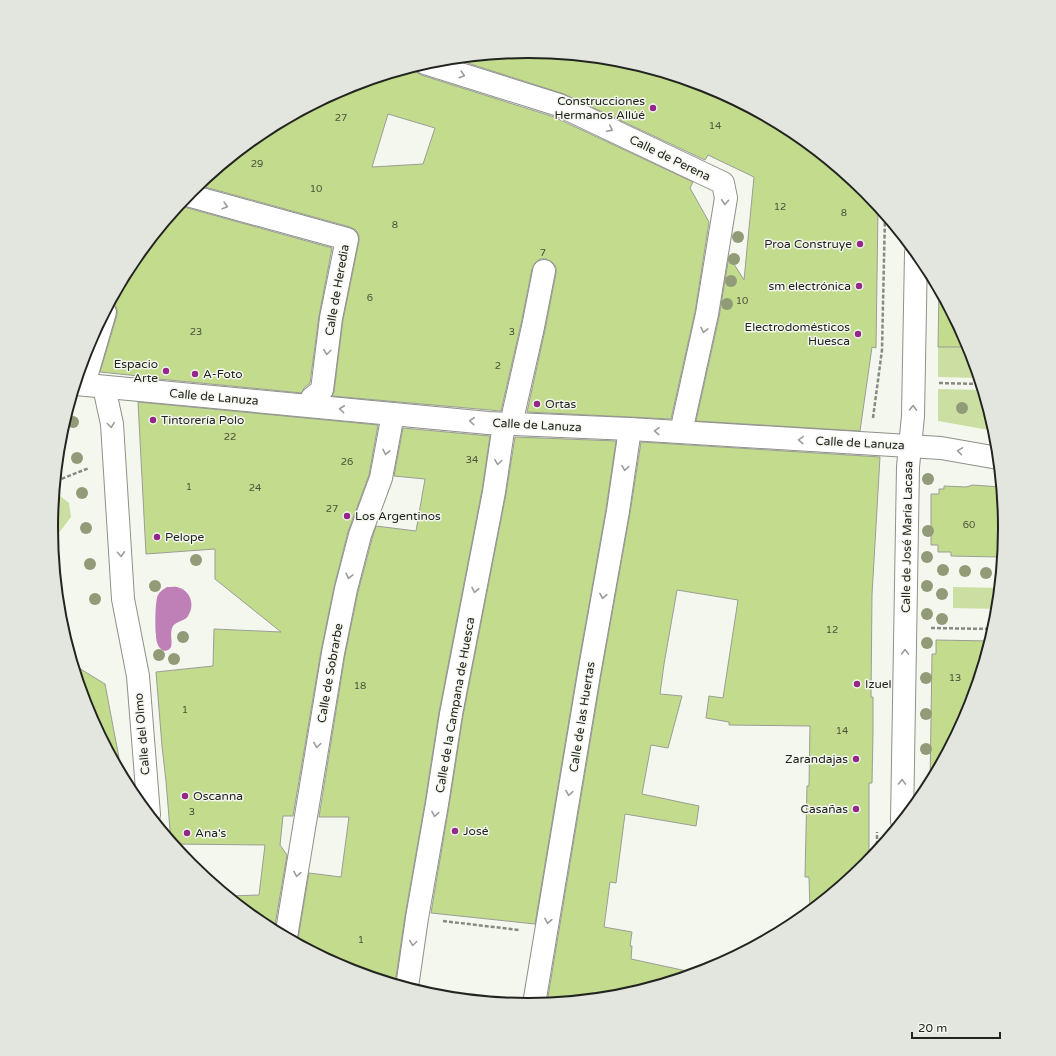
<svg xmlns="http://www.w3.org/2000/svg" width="1056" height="1056" viewBox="0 0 1056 1056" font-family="'Varela Round',sans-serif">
	<rect width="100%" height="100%" fill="#f4f7ee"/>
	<g fill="#cbdfa2">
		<path d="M938 347H969L979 378 938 377Z"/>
		<path d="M938 389 982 390 995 431 938 421Z"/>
		<path d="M55 492 69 503 71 517 58 534 51 528Z"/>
		<path d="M953 587 999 588 997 609 953 608Z"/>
	</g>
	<path fill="#bf80b7" d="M167 587C172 587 176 586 180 588 191 592 195 606 188 616 185 621 177 621 173 626 169 633 173 642 171 647 169 651 164 652 161 649 157 646 156 639 156 635 155 628 155 600 158 595 160 591 164 589 167 587Z"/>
	<g fill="#c2db8d" stroke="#9b9e95" fill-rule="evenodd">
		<path d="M528 51 621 60 711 87 793 132 865 191 878 207 876 348 872 347 860 431 696 421 719 317 729 256 744 280 754 177 708 155 705 160 564 94 452 58Z"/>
		<path d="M412 67H413L416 72 421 75 554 117 693 182 690 188 709 222 695 312 671 419 527 412 545 330 556 273V267L552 262 546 259H540L535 263 532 269 521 324 501 411 332 396 334 392 343 320 359 241V236L356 230 350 227 198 185 263 131 346 87ZM388 114 435 128 423 164 372 167Z"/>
		<path d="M179 205 184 207 332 248 319 316 310 383 304 388 302 393 139 377V376L100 372 117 315V309L114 304 111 301 132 263Z"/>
		<path d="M939 290 969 346V347H938Z"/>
		<path d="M138 402 378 425 369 475 348 532 334 587 321 651 293 816H283L280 845 287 855 274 931 263 924 228 896 259 895 265 845 173 844 171 842 166 781 162 746 156 672 213 666 214 629 281 632 215 579V549L146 554Z"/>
		<path d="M403 428 490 436 482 490 439 712 425 802 405 916 395 984 345 969 297 943 298 939 309 873 341 877 349 817H319L345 655 358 592 372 539 376 526 416 531 425 479 394 476Z"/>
		<path d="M515 437 616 441 606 509 577 672 535 924 431 913 449 806 463 716 506 494Z"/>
		<path d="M641 442 880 457 872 595 871 697H873V733L872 783H869V860L865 865 810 911 809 877H805L807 786H809L810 726 729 725V722L706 718 709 696 723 698 738 600 677 590 664 664 660 694 682 696 668 748 651 745 642 794 699 806 696 826 625 814 616 883 610 882 604 927 632 932 630 946H632L631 959 696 973 621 996 547 1003 601 676 630 513Z"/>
		<path d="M973 485 1001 487 1005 528 1003 552H1000L999 557 951 556V552H938V545H931V494H939V489H944V486L966 487Z"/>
		<path d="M936 640 990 641 969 711 930 784 932 654H936Z"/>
		<path d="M74 665 105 684 119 758 114 760 87 710Z"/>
	</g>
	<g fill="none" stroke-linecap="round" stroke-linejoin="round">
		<defs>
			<g id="minor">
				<path d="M425 63 559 105 723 183 726 198 707 314 681 432"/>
				<path d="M187 195 347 239 331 318 322 390 312 398 311 406"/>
				<path d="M76 384 488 423 630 429 941 448 998 458"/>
				<path d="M84 384 105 312"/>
				<path d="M104 387 112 424 123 599 138 676 149 815"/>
				<path d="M511 424 533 327 544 271"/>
				<path d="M902 821 908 467 913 416 916 253"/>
				<path d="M286 937 333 653 346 589 360 535 381 478 393 414"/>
				<path d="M407 987 417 918 437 804 451 714 494 492 504 424"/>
				<path d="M534 1004 589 674 618 511 630 429"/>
			</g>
		</defs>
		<use href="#minor" stroke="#8e9189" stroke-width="24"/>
		<g stroke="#888983" stroke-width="2.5" stroke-dasharray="4 2" stroke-linecap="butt">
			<path d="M939 383 980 384"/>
			<path d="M873 418 882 350 885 214"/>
			<path d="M56 481 89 468"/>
			<path d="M931 628 994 629"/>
			<path d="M877 851V832"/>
			<path d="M443 921 519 930"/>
		</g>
		<use href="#minor" stroke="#fff" stroke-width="22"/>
	</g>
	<g fill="#919b78">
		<circle cx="738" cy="237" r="6"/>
		<circle cx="734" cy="259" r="6"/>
		<circle cx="731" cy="281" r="6"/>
		<circle cx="727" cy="304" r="6"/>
		<circle cx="962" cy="408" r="6"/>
		<circle cx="73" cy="422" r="6"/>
		<circle cx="77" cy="458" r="6"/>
		<circle cx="928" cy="479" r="6"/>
		<circle cx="82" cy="493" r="6"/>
		<circle cx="86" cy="528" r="6"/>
		<circle cx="928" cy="531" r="6"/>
		<circle cx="927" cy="557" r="6"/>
		<circle cx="196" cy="560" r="6"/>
		<circle cx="90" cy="564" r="6"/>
		<circle cx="943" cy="570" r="6"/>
		<circle cx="965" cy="571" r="6"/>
		<circle cx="986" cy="573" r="6"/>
		<circle cx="155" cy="586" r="6"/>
		<circle cx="927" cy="586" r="6"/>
		<circle cx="942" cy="594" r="6"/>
		<circle cx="95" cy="599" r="6"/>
		<circle cx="927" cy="614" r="6"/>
		<circle cx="942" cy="619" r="6"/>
		<circle cx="183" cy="637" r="6"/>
		<circle cx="927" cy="643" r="6"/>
		<circle cx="159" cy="655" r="6"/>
		<circle cx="174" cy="659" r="6"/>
		<circle cx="926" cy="678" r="6"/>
		<circle cx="926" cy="714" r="6"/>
		<circle cx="926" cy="749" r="6"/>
	</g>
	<defs><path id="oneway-chevron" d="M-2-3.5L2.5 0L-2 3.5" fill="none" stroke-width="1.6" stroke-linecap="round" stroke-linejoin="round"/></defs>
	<g stroke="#9c9c9b">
		<use href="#oneway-chevron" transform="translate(462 75) rotate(17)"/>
		<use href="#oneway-chevron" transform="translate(610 129) rotate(26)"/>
		<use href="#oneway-chevron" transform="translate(725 202) rotate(94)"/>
		<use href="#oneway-chevron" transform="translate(225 206) rotate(16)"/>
		<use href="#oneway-chevron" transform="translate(704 330) rotate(102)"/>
		<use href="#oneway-chevron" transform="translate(327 352) rotate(97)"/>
		<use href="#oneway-chevron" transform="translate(913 408) rotate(-89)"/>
		<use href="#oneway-chevron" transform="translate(342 409) rotate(-174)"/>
		<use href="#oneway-chevron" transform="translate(472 421) rotate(-175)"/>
		<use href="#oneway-chevron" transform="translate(111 425) rotate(82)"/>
		<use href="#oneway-chevron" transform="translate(657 431) rotate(-177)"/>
		<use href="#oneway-chevron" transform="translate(801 440) rotate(-176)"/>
		<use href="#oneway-chevron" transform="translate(960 451) rotate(-171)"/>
		<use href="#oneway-chevron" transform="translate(386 452) rotate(102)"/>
		<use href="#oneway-chevron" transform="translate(498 462) rotate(98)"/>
		<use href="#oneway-chevron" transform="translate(625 468) rotate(99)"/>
		<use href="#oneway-chevron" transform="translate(121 554) rotate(86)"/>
		<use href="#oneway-chevron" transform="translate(349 576) rotate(104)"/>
		<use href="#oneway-chevron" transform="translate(475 590) rotate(101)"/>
		<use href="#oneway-chevron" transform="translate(603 596) rotate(100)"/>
		<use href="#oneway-chevron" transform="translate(905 652) rotate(-89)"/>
		<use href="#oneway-chevron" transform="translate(317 745) rotate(99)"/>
		<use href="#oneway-chevron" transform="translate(902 782) rotate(-89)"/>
		<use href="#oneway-chevron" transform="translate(569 793) rotate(99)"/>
		<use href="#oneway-chevron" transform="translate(435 814) rotate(100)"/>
		<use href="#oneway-chevron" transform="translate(297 874) rotate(99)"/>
		<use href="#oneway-chevron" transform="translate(548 921) rotate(100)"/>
		<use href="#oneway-chevron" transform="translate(413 943) rotate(98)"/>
	</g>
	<g fill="#93288a" stroke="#f4f7ee" stroke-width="1.5">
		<circle cx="653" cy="108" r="4"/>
		<circle cx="860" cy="244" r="4"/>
		<circle cx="859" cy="286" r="4"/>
		<circle cx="858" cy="334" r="4"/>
		<circle cx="166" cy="371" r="4"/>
		<circle cx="195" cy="374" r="4"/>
		<circle cx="537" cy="404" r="4"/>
		<circle cx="153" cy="420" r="4"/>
		<circle cx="347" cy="516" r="4"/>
		<circle cx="157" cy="537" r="4"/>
		<circle cx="857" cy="684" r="4"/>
		<circle cx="856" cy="759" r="4"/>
		<circle cx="185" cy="796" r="4"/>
		<circle cx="856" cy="809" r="4"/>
		<circle cx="455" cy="831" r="4"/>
		<circle cx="187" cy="833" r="4"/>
	</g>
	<g text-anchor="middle" stroke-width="3" stroke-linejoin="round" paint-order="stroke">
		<g font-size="10" fill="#4b523b">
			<text x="341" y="121">27</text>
			<text x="715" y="129">14</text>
			<text x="257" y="167">29</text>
			<text x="316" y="192">10</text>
			<text x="780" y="210">12</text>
			<text x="844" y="216">8</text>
			<text x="395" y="228">8</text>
			<text x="543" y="256">7</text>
			<text x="370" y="301">6</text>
			<text x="742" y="304">10</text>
			<text x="196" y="335">23</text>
			<text x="512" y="335">3</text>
			<text x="498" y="369">2</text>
			<text x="230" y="440">22</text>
			<text x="472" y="463">34</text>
			<text x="347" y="465">26</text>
			<text x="189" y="490">1</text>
			<text x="255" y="491">24</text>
			<text x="332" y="512">27</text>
			<text x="969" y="528">60</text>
			<text x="832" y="633">12</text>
			<text x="955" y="681">13</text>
			<text x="360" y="689">18</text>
			<text x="185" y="713">1</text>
			<text x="842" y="734">14</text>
			<text x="192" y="815">3</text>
			<text x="361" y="943">1</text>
		</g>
		<g font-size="12" fill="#232420" stroke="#f4f7ee" text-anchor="start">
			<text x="645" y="105" text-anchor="end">Construcciones<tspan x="645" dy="14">Hermanos Allúé</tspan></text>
			<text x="852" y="248" text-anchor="end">Proa Construye</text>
			<text x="851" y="290" text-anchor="end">sm electrónica</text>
			<text x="850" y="331" text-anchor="end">Electrodomésticos<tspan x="850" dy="14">Huesca</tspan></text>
			<text x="158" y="368" text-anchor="end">Espacio<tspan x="158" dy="14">Arte</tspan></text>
			<text x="203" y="378">A-Foto</text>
			<text x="545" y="408">Ortas</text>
			<text x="161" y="424">Tintorería Polo</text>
			<text x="355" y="520">Los Argentinos</text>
			<text x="165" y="541">Pelope</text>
			<text x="865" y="688">Izuel</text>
			<text x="848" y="763" text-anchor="end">Zarandajas</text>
			<text x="193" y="800">Oscanna</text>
			<text x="848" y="813" text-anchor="end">Casañas</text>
			<text x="463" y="835">José</text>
			<text x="195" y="837">Ana's</text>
		</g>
		<g font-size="12" fill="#232420" stroke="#f4f7ee">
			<text transform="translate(670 158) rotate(26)" y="4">Calle de Perena</text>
			<text transform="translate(337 290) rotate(-80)" y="4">Calle de Heredia</text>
			<text transform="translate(214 397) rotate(5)" y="4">Calle de Lanuza</text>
			<text transform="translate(537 425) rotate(3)" y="4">Calle de Lanuza</text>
			<text transform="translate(860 443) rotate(3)" y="4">Calle de Lanuza</text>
			<text transform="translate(907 537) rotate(-89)" y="4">Calle de José María Lacasa</text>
			<text transform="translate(330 673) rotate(-80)" y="4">Calle de Sobrarbe</text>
			<text transform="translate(455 705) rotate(-80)" y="4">Calle de la Campana de Huesca</text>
			<text transform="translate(582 717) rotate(-81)" y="4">Calle de las Huertas</text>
			<text transform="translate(142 734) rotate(-95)" y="4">Calle del Olmo</text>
		</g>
	</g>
	<path d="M0 0H1056V1056H0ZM58 528a470 470 0 1 1 940 0a470 470 0 1 1-940 0Z" fill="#e3e6de" fill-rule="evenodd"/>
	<path fill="none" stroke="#232420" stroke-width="2" d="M58 528a470 470 0 1 1 940 0a470 470 0 1 1-940 0Z"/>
	<path d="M912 1032v6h88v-6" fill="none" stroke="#232420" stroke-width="2"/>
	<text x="918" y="1032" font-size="12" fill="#232420" stroke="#f4f7ee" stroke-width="3" paint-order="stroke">20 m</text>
</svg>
